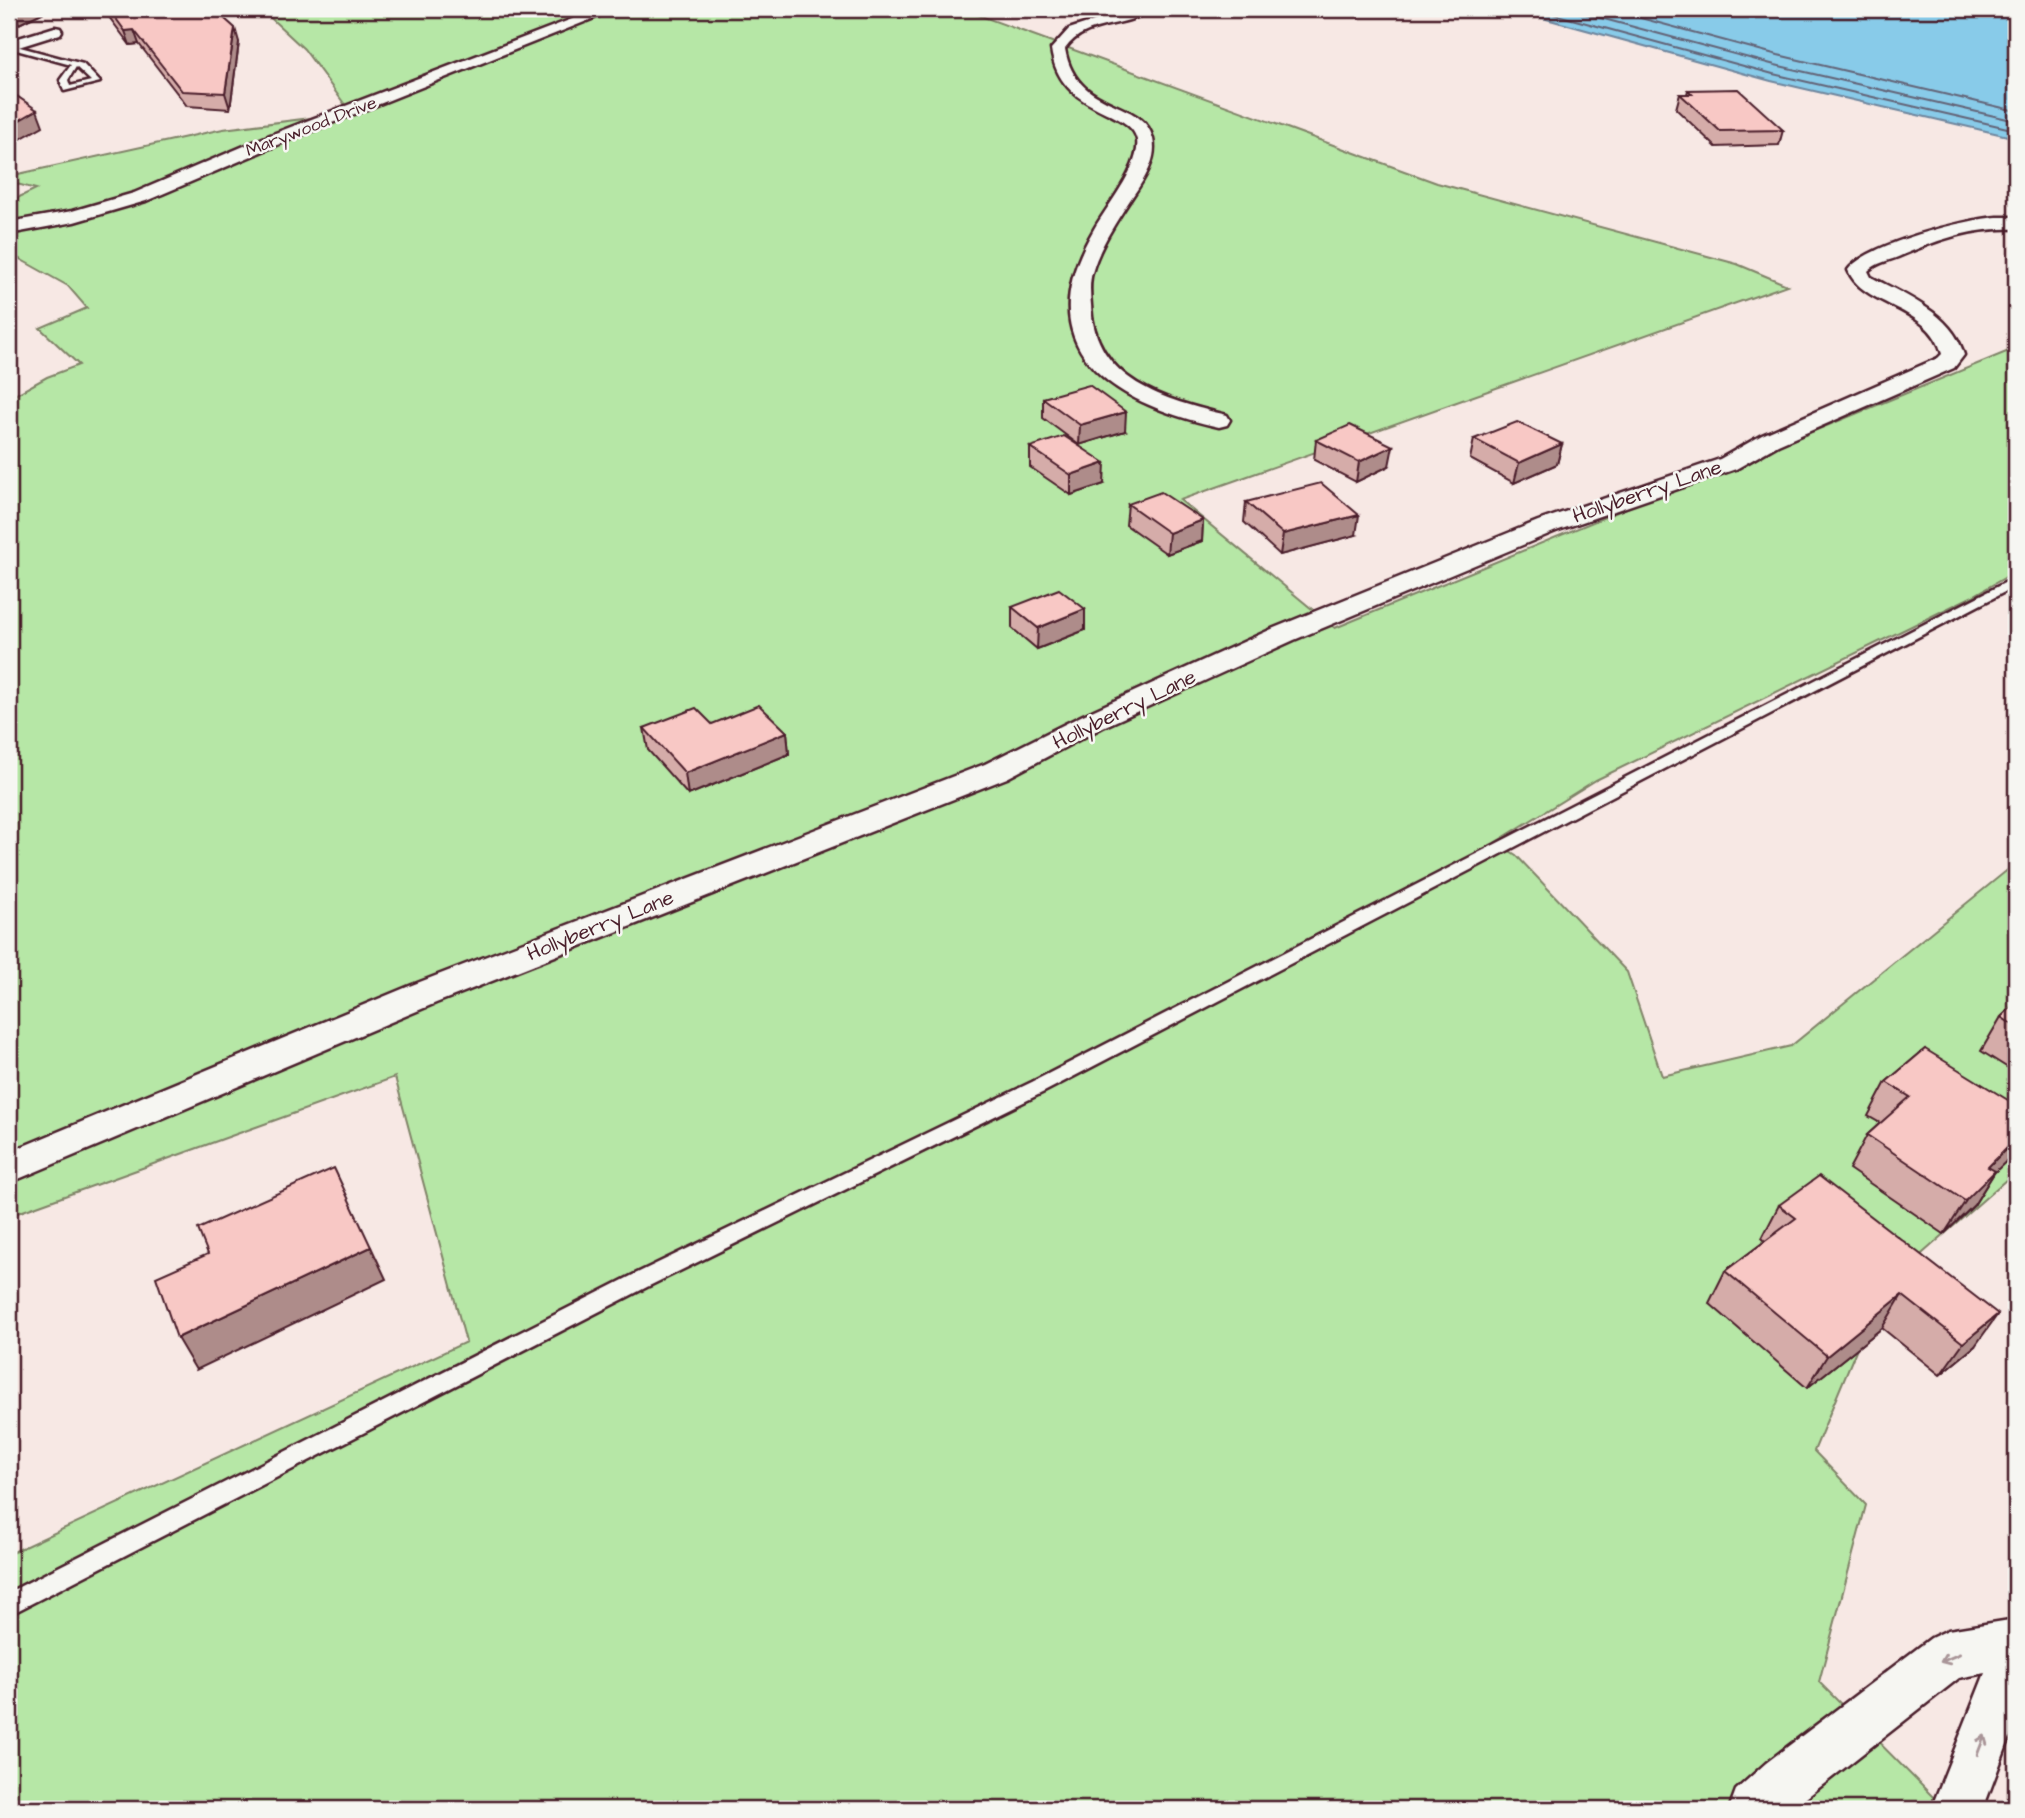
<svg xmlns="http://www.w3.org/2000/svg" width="2025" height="1818" viewBox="0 0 2025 1818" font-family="'Architects Daughter',sans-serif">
	<rect width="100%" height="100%" fill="#f7e8e4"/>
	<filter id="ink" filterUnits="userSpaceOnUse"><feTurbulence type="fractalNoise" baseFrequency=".0143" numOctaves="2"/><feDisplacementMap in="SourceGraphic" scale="14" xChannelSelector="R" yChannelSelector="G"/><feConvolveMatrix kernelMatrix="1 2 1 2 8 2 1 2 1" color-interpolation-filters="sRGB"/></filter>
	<g filter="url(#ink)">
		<path fill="#b6e7a6" stroke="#808368" stroke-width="2" d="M261 9H962L1437 183 1737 264 1787 285 1180 500 1335 628 2016 348V571L1973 596 1596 780 1496 842 1516 855 1627 972 1662 1076 1791 1046 2016 863V1171L1881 1290 1814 1451 1866 1505 1819 1682 1945 1809H9V1554L466 1342 395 1077 9 1216V398L47 377 79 365 40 328 87 308 68 286 9 253V202L36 189 9 182V176L223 129 351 113 304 49Z"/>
		<path fill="#88cbe9" stroke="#6f869d" stroke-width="2" d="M1510 9H2016V138L1771 81Z"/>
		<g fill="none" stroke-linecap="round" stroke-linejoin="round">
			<g stroke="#636477" stroke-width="2">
				<path d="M1535 9 1773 74 2016 130"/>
				<path d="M1567 9 1775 65 2016 121"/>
				<path d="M1607 9 1778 55 2016 111"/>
			</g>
			<defs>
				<g id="lane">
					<path d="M9 44 83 64 100 82 64 91 60 80 71 65 9 48ZM76 67 91 81 70 86 68 80Z"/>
					<path d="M2016 577V586L1044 1092 647 1287 9 1615V1592L633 1275 1032 1082Z"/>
				</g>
				<g id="street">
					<path d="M598 9H617L282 143 146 201 74 222 9 234V222L72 211 134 193 270 135Z"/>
					<path d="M1131 9H1150C1127 30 1087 18 1065 49 1076 114 1144 97 1153 139 1159 165 1135 191 1123 211 1111 230 1098 251 1092 273 1089 283 1090 294 1091 305 1094 381 1165 400 1227 415L1230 420 1227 425 1219 427C1111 403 1024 348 1094 229 1107 206 1141 166 1137 140 1131 107 1060 116 1051 49L1069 29Z"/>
					<path d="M55 27 60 28 62 31 60 34 9 50V41Z"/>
					<path d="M1997 217H2016V229C1973 227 1937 240 1898 257 1888 261 1876 263 1868 271L1871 277C1905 295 1953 314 1964 355L1954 368 1778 445 1736 469 1556 531 1294 640 1103 727 1007 778 436 1003 9 1183V1152L412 985 985 764 1083 715 1274 628 1538 521 1720 459 1762 435 1938 358 1942 354C1931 306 1862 307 1848 270 1867 244 1964 220 1997 217Z"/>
					<path d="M2016 1619V1721L1983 1809H1931L1985 1673 1959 1678 1792 1809H1729L1736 1790 1766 1763 1931 1638 1948 1630Z"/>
				</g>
			</defs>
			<use href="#lane" stroke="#4a1f2b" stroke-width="5"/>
			<use href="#street" stroke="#4a1f2b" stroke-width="5"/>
			<use href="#lane" fill="#f6f6f2" fill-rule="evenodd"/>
			<use href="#street" fill="#f6f6f2" fill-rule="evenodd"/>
		</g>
		<g fill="#d5aca9" stroke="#4a1f2b" stroke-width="2">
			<path d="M9 9H50L19 24 9 22Z"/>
			<path d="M103 9H214L239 42 230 109 187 106 139 44 130 45Z"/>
			<path d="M1688 90 1783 130 1779 145 1716 147 1676 109 1680 94H1687Z"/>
			<path d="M1043 398 1125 431 1079 445 1043 418Z"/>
			<path d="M1474 439 1562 444 1557 464 1514 483 1470 459Z"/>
			<path d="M1316 440 1389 466 1356 482 1314 460Z"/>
			<path d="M1030 447 1104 484 1071 495 1030 467Z"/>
			<path d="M1246 502 1356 535 1280 555 1244 522Z"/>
			<path d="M1128 504 1203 520 1202 541 1167 554 1126 525Z"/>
			<path d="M1012 607 1085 609V630L1037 649 1012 628Z"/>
			<path d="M712 724 787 732 789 754 688 795 648 750 644 728Z"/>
			<path d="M2016 1003V1073L1981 1051 2001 1017Z"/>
			<path d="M1925 1049 1994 1173 1974 1205 1944 1234 1849 1169 1867 1135 1880 1123 1868 1116 1886 1082Z"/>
			<path d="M1779 1205 1975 1346 1940 1375 1882 1328 1807 1388 1709 1303 1725 1271 1765 1241 1762 1238Z"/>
		</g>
		<g fill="#ae8c8a" stroke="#4a1f2b" stroke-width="2">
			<path d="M16 9H50L19 24 14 10Z"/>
			<path d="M235 28 239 42 230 109 225 93Z"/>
			<path d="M134 30 139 44 130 45 125 31Z"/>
			<path d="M37 110 43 126 20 139 9 140V124Z"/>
			<path d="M1126 412 1125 431 1079 445 1080 425Z"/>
			<path d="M1562 444 1557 464 1514 483 1519 463Z"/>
			<path d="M1393 446 1389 466 1356 482 1359 462Z"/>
			<path d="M1105 463 1104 484 1071 495V475Z"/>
			<path d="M1359 515 1356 535 1280 555 1283 534Z"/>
			<path d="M1203 520 1202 541 1167 554 1169 533Z"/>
			<path d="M1085 609V630L1037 649 1038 628Z"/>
			<path d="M787 732 789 754 688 795 685 773Z"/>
			<path d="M2016 1139V1152L1994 1173 1974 1205 1944 1234 1988 1167Z"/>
			<path d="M371 1247 386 1279 196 1370 177 1338Z"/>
			<path d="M1902 1295 1882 1328 1807 1388 1827 1356Z"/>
			<path d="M1998 1314 1975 1346 1940 1375 1963 1343Z"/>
		</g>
		<g fill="#f8c8c5" stroke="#4a1f2b" stroke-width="2">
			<path d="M109 9H214L235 28 225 93 182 91 134 30 125 31Z"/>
			<path d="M9 84 14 94 37 110 13 124H9Z"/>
			<path d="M1738 89 1783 130 1720 131 1680 94H1692L1688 90Z"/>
			<path d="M1089 385 1126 412 1080 425 1043 398Z"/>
			<path d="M1517 422 1562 444 1519 463 1474 439Z"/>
			<path d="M1350 425 1393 446 1359 462 1316 440Z"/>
			<path d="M1064 436 1105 463 1071 475 1030 447Z"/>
			<path d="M1321 483 1359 515 1283 534 1246 502Z"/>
			<path d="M1161 492 1203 520 1169 533 1128 504Z"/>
			<path d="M1059 589 1085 609 1038 628 1012 607Z"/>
			<path d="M759 705 787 732 685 773 644 728 696 708 712 724Z"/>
			<path d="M2016 1003V1027L2001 1017Z"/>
			<path d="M1925 1049 2016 1105V1139L1988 1167 1995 1171 1965 1201 1867 1135 1910 1097 1886 1082Z"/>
			<path d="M334 1168 371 1247 177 1338 156 1277 208 1254 198 1229Z"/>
			<path d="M1819 1176 1998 1314 1963 1343 1902 1295 1827 1356 1725 1271 1796 1218 1779 1205Z"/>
		</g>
		<defs><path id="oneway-shaft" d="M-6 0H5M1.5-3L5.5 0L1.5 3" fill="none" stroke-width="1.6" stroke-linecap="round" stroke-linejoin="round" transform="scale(1.75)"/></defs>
		<g stroke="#a99598">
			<use href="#oneway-shaft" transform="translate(1950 1658) rotate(157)"/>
			<use href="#oneway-shaft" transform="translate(1981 1745) rotate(-69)"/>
		</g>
	</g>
	<g text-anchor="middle" stroke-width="5" stroke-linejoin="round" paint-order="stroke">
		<g font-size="18" fill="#4a1f2b" stroke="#f6f6f2">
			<text transform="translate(311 126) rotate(-21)" y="6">Marywood Drive</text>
		</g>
		<g font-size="21" fill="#4a1f2b" stroke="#f6f6f2">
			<text transform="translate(1647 491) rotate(-19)" y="7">Hollyberry Lane</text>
			<text transform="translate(1124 709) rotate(-26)" y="7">Hollyberry Lane</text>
			<text transform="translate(600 925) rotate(-22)" y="7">Hollyberry Lane</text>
		</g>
	</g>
	<rect width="2025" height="1818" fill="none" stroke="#f6f6f2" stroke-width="35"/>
	<rect x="18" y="18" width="1990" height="1783" fill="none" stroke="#4a1f2b" stroke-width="2.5" filter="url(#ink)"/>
</svg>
